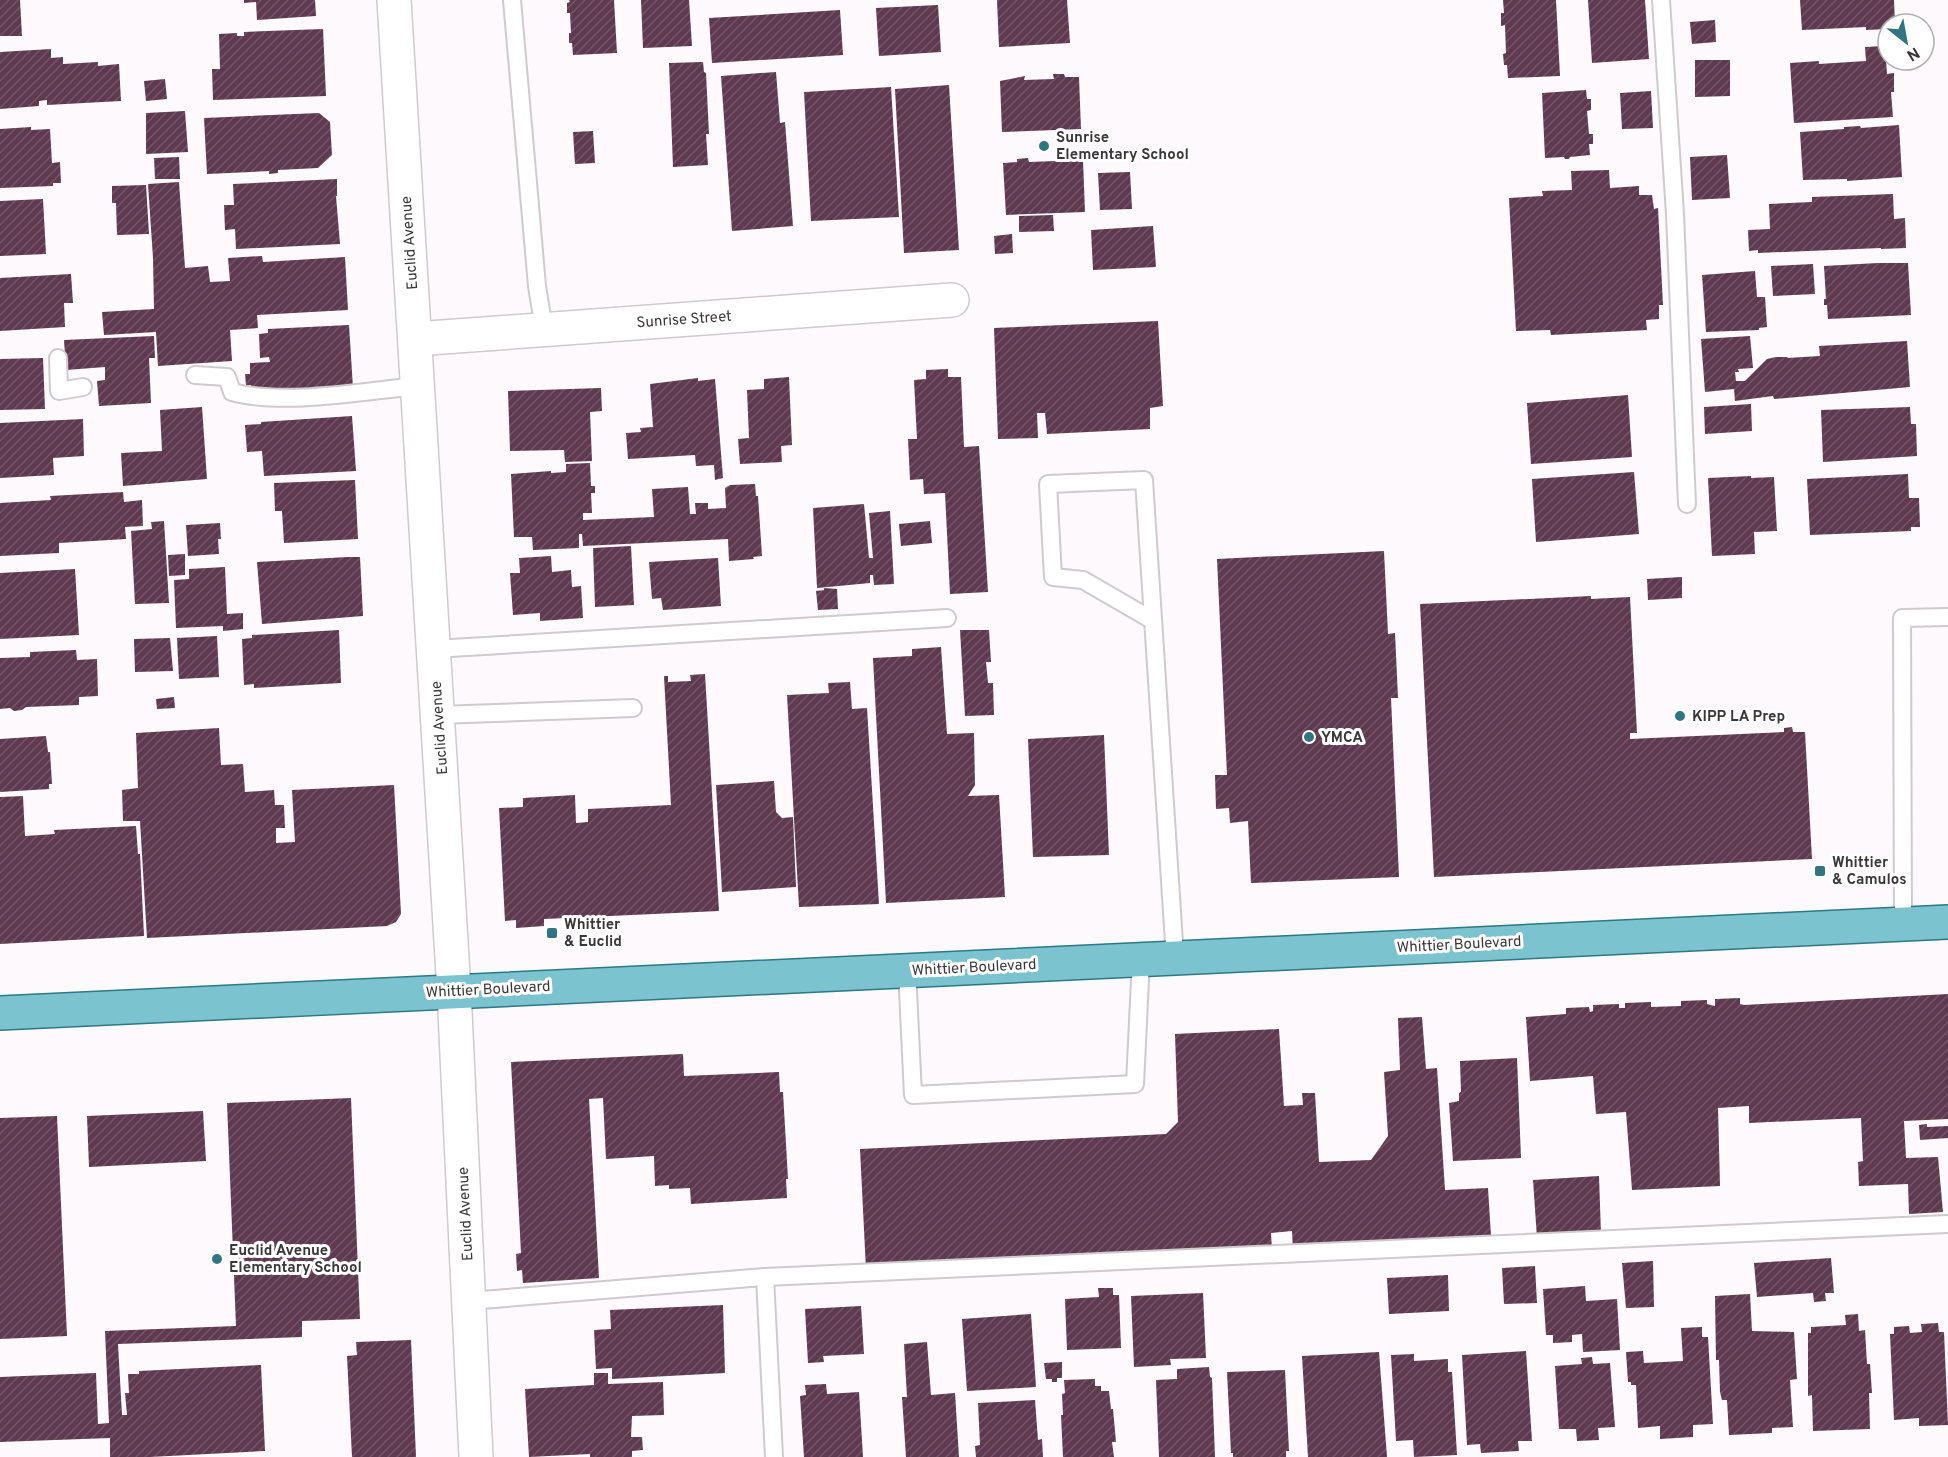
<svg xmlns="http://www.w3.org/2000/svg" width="1948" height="1457" viewBox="0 0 1948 1457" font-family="Overpass,sans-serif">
	<defs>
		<pattern id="building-hatch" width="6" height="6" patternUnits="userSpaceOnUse" patternTransform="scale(1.5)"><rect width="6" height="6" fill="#5f3950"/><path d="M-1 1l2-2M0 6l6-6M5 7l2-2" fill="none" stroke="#735567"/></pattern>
	</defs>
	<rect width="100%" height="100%" fill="#fef9fc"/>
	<g fill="url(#building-hatch)">
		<path d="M0 0H20L22 36H0Z"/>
		<path d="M244 0H315L316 16 257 20 256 2 244 3Z"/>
		<path d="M569 0H614L617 53 573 55 572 43H569V33H571L570 13H567V3L570 2Z"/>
		<path d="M641 0H689L692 46 643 48Z"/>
		<path d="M997 0H1067L1070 43 999 47Z"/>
		<path d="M1503 0H1556L1560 76 1508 78 1507 65H1504L1503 54 1506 53 1505 25 1501 26V13H1504Z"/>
		<path d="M1588 0H1645L1649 59 1592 63Z"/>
		<path d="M1800 0H1894L1895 24H1888V29L1866 30V27L1802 30Z"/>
		<path d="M938 5 941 52 879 56 876 8Z"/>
		<path d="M840 10 843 55 712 63 709 18Z"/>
		<path d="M1715 20 1716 42 1692 44 1690 22Z"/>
		<path d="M323 29 326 96 213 100 212 69H220L219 34 237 33V36H244V32Z"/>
		<path d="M1885 46 1887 74 1894 73V92H1891L1893 117 1794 123 1790 63 1819 61V64L1866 61 1865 47Z"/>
		<path d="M51 49V58L63 57V64L98 62V66L119 64 121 101 47 105V100L39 101V106L0 109V52Z"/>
		<path d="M1695 60H1730V96L1695 97Z"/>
		<path d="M703 62 704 72 706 73 709 134H706L708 165 673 167 669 63Z"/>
		<path d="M776 72 780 123 785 122 793 226 732 231 721 76Z"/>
		<path d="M1053 74H1064L1065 77H1079L1081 129 1002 132 1000 81 1025 76 1024 80 1054 79Z"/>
		<path d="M165 79 167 99 146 101 144 81Z"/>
		<path d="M949 85 959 250 904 253 895 89Z"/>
		<path d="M891 87 899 217 811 221 804 92Z"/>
		<path d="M1586 90 1587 99H1591V110L1587 111 1589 134H1593V144H1589L1590 155 1570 157 1569 159H1565L1564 157 1545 158 1542 93Z"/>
		<path d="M1651 91 1653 128 1622 129 1620 93Z"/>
		<path d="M185 111 188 152 146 154V113Z"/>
		<path d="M319 113 330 122 332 155 318 168 278 170V173L269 174V171L207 174 204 118Z"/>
		<path d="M1899 125 1902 177 1847 181V179L1803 180 1800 132 1844 129V127L1860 126 1861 128Z"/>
		<path d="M31 127V130L50 129 52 163 60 162 61 183H53V186L0 188V129Z"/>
		<path d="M593 131 595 163 575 164 573 132Z"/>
		<path d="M1727 155 1730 198 1692 200 1690 157Z"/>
		<path d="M179 157 180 179H155L154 158Z"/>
		<path d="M1028 158 1029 162 1083 160 1085 212 1006 215 1003 163 1017 162V159Z"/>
		<path d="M1609 170 1610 188 1639 186V195H1652L1654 209 1658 208 1663 305H1659V319L1646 320 1647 330 1551 335 1550 330 1516 331 1509 198 1543 196 1542 191 1572 190 1571 171Z"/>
		<path d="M1130 172 1132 209 1100 210 1098 173Z"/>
		<path d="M337 179V196H336L340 244 236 249 235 229 225 230 224 205H234L233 184Z"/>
		<path d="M179 182 185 268 208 266 210 282 230 281 228 258 262 256 263 262 345 257 348 310 257 315 258 328 230 330 232 361 158 366 156 332 104 335 102 312 154 309 153 258 148 184Z"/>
		<path d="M146 185 149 234 117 235 116 203H112V186Z"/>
		<path d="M1893 194 1894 219 1905 218 1906 248 1881 249V248L1758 253V250L1749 251 1748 230 1770 229 1769 204 1812 202V197Z"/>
		<path d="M43 199 46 254 0 256V201Z"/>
		<path d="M1053 215 1054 231 1019 232V216Z"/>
		<path d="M1153 226 1156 267 1093 270 1091 230Z"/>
		<path d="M1012 234 1013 253 995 254 994 236Z"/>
		<path d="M1878 263H1908L1911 315 1828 319 1827 305H1824V299H1826L1824 266Z"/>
		<path d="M1813 264 1815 294 1773 296 1771 266Z"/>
		<path d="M1755 271 1757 297H1765L1767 327 1759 328V330L1706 332 1702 275Z"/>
		<path d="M71 274 73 303H64L65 327 0 331V278Z"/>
		<path d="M1158 321 1163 406 1150 408V429L1047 434 1045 413H1037L1038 438 998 439 994 328Z"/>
		<path d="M349 325 353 388 271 392V388L251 390V385H246L245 374H250V363L270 362 269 357 260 358 259 334 268 333V329Z"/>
		<path d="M154 336 155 358H149L151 403 99 406 97 381 105 380V367L66 370 64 340Z"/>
		<path d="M1750 336 1753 368 1738 369 1739 372H1735L1736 381H1745L1767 359 1776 357H1788L1787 358 1820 356 1819 346 1907 341 1910 387 1774 399 1773 396 1735 401 1734 389 1705 392 1701 339Z"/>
		<path d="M43 358 45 409 0 410V359Z"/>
		<path d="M948 369V377H961L964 447 979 446 988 592 950 594 945 493 924 494 923 479 910 480 908 439H917L914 380 926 379V370Z"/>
		<path d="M789 377 792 445 781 446 782 462 740 464 738 439 749 438 747 390 764 389V379Z"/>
		<path d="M698 378V381L715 379 723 478 715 480 714 465 696 466 695 455 628 459 626 433 641 432 640 428 653 427 650 384Z"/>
		<path d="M601 388 602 411 590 412 592 461 565 462 564 450 510 451 508 391Z"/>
		<path d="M1628 395 1632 457 1531 464 1527 403Z"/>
		<path d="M1751 404 1752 431 1705 434 1704 407Z"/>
		<path d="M202 407 207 479 123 486 121 453 162 451 160 410Z"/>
		<path d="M1910 407 1911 424H1916L1917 456 1823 462 1821 410Z"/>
		<path d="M352 416 356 471 264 476 262 451 247 452 245 425 261 424V422Z"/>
		<path d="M83 419 84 456 53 458 54 475 0 478V423Z"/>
		<path d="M590 463 591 486H595V493H591L592 513H583V520L654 517 652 489 688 487 690 514H696L695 503H708V509L726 508 725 488 730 485 755 484 756 496H758L762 556 753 557 754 559 729 561 728 539 583 546 582 534H579V548L533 550 532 537H514L511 474 551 471V473L566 472V464Z"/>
		<path d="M1634 472 1639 534 1536 542 1532 479Z"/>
		<path d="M1908 474 1909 498H1919L1920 527H1911V531L1810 535 1807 479Z"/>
		<path d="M1751 476V478L1774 477 1777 531 1754 532 1755 554 1712 556 1708 478Z"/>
		<path d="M355 480 358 539 284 543 282 511H275L274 483Z"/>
		<path d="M123 492 124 502 142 500 143 526 125 527 126 539 59 543V553L0 556V503L51 500 50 496Z"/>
		<path d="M864 504 869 558H873L869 513 890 511 894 584 874 585 873 575H870V583L817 588 813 508Z"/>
		<path d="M164 521 169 603 135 604 131 531 152 529 151 522Z"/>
		<path d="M930 521 932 543 901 546 899 524Z"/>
		<path d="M220 523 221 539H218L219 554 188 556 186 525Z"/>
		<path d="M631 546 634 605 595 607 593 548Z"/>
		<path d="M1384 551 1388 634 1395 633 1398 698H1391L1399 877 1251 883 1248 821 1230 823 1229 808 1216 809 1215 775H1227L1217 559Z"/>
		<path d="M185 554V575L169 576 168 555Z"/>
		<path d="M551 556 552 572 571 570 572 587 581 586 583 618 540 621V613L513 615 510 573H520L519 558Z"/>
		<path d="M348 557H360L363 616 262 624 257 562Z"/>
		<path d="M718 558 721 606 663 610 661 598 652 599 649 562Z"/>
		<path d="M225 567 227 614 243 613V629L223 631V626L176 628 174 580 189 579V569Z"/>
		<path d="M75 569 79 635 0 639V573Z"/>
		<path d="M1682 577V598L1648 600 1647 579Z"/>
		<path d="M824 588 837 589 838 609 818 610 816 591 824 590Z"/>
		<path d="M1591 596V599L1630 597 1637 733H1630V739L1784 732V728L1792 727 1793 732H1805L1812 859 1434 877 1420 604Z"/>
		<path d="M339 630 341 683 254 688V684L244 685 242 639 252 638V635Z"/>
		<path d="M960 630H989L991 662H986L988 683H993L994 715 965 716Z"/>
		<path d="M217 636 219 677 179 679 177 638Z"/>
		<path d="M170 638 173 671 135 672 134 639Z"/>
		<path d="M941 647 947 734 974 733 975 785 968 796 999 795 1005 897 886 903 873 658 912 656V649Z"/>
		<path d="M76 650 77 660 97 659 98 696 79 697V705L26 707 22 710 14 711 10 708 0 709V658L30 657V652Z"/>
		<path d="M705 674 719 911 544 919V926L516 928V920L505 921 499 808 523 807V798L575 795 576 823 588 822V809L671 805 664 676H668V682L691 681 690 675Z"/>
		<path d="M850 682 852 709 867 708 879 904 799 907 787 695 829 693 828 683Z"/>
		<path d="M174 697 175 708 157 709 156 699Z"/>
		<path d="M219 728 221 765 243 764 245 792 274 790 275 805H284L285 828H276V843L295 842 292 790 394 785 401 914 396 922 387 926 147 938 140 821H123L122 790 138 788 136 733Z"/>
		<path d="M1104 735 1109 855 1033 857 1028 739Z"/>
		<path d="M46 736 48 752H50L52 784H49V789L0 792V739Z"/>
		<path d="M774 781 776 812 782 818 793 817 796 887 722 892 716 785Z"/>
		<path d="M23 796 25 836 55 834 54 830 136 826 138 854H140L144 936 0 944V797Z"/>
		<path d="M1948 994V1119L1904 1121 1906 1158 1938 1157 1943 1212 1909 1214 1908 1184 1859 1186 1858 1162 1863 1161 1861 1118 1749 1123V1106L1718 1108 1720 1186 1632 1190 1626 1112 1596 1114 1593 1076 1530 1081 1526 1017 1566 1014V1008L1589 1007 1590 1012 1593 1011V1005L1619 1004V1008H1625V1003L1651 1002V1007L1681 1006V1001L1707 1000V1004L1715 1006V999L1740 998V1004L1744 1005Z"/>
		<path d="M1422 1017 1426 1069 1437 1068 1445 1190 1488 1188 1491 1236 1449 1238V1243L1293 1250 1292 1231 1271 1233 1272 1250 866 1270 860 1149 1166 1134 1178 1122 1175 1034 1279 1029 1284 1106 1303 1105 1302 1093H1315L1319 1162 1371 1160 1388 1136 1384 1072 1400 1070 1398 1018Z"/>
		<path d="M683 1054 684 1076 779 1072 780 1092H783L788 1179H786L787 1198 691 1204 690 1188 669 1189V1185L655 1186 654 1156 606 1159 603 1098 589 1099 599 1278 523 1283 522 1270 517 1271 516 1254 521 1253 511 1062Z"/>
		<path d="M1517 1058 1521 1158 1453 1161 1449 1103 1459 1101V1093L1461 1092 1460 1061Z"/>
		<path d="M351 1098 360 1319 302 1321V1337L118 1344 122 1415H127L125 1393H129L128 1374H139V1371L261 1365 265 1451 150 1457H110V1438L0 1442V1377L96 1373 98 1424 109 1423 105 1331 236 1326 227 1103Z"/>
		<path d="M203 1111 206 1161 89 1167 87 1116Z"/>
		<path d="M57 1116 67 1336 0 1339V1118Z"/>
		<path d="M1927 1124V1127L1948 1126V1138L1920 1140 1919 1125Z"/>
		<path d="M1599 1176 1601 1234 1537 1238 1533 1180Z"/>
		<path d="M1831 1258 1834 1293H1825L1826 1301 1814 1302 1813 1293 1757 1297 1754 1263Z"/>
		<path d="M1653 1261 1654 1307 1626 1308 1622 1263Z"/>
		<path d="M1535 1266 1537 1303 1504 1304 1502 1268Z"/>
		<path d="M1448 1275 1449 1311 1389 1314 1387 1278Z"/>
		<path d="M1585 1286 1586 1301 1617 1299 1620 1350 1583 1352 1582 1334 1572 1335V1342L1553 1343V1335H1546L1543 1289Z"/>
		<path d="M1098 1288H1113V1295H1119L1121 1348 1067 1350 1065 1299 1099 1297Z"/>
		<path d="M1203 1293 1206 1358 1170 1359 1171 1365 1134 1367 1131 1296Z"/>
		<path d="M1750 1294 1752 1331 1794 1332 1797 1379 1790 1380 1793 1427 1772 1428V1433L1729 1435 1727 1400H1722L1720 1392 1719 1360H1716L1715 1296Z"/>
		<path d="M723 1305 725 1373 612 1379V1368L596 1369 594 1330 611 1329 610 1310Z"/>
		<path d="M861 1306 864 1354 823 1356 824 1362 808 1363 805 1309Z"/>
		<path d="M1031 1314 1036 1387 967 1391 962 1319Z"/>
		<path d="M1858 1314 1859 1331 1865 1330 1867 1364H1870L1872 1393H1869L1870 1429 1813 1431 1812 1395 1808 1396V1333H1811V1327L1846 1325 1845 1315Z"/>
		<path d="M1938 1323 1939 1332H1944L1948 1425 1919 1426V1418L1894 1420 1890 1334H1894V1327L1909 1326 1910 1333 1922 1332 1921 1324Z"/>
		<path d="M1702 1327V1337H1708L1713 1424 1693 1425V1437L1660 1439V1426L1638 1428 1636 1385H1631V1382H1628L1626 1352 1643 1351 1644 1363 1683 1361 1681 1328Z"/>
		<path d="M411 1340 416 1457H352L347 1356 357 1355 356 1342Z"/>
		<path d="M927 1342 931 1395 955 1393 959 1457H906L902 1397H907L904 1344Z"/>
		<path d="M1526 1351 1532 1441H1518L1519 1451 1481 1453 1480 1444 1467 1445 1462 1355Z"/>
		<path d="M1379 1352 1387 1457H1308L1302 1356Z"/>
		<path d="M1414 1354V1361L1448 1359V1372H1452L1457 1455 1414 1457 1413 1440 1396 1441 1391 1355Z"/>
		<path d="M1592 1357 1593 1364 1610 1363 1615 1427 1598 1428 1599 1440 1577 1441 1576 1429H1559L1555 1366 1582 1364 1581 1358Z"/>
		<path d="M1062 1362V1378H1057V1382H1052V1379H1046L1044 1363Z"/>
		<path d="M1209 1367 1210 1377 1212 1378 1215 1457H1159L1156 1380 1177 1379V1369Z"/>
		<path d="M1285 1370 1289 1451H1286V1457H1233V1453H1231L1227 1372Z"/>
		<path d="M594 1373H608V1384L663 1382 664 1415 632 1416 631 1437H642L643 1450 632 1451V1457H590V1454L529 1457 525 1389 594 1385Z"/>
		<path d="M1095 1379V1386H1101V1391H1109L1111 1409H1113L1116 1442H1112L1114 1457H1063L1061 1415H1063L1062 1394 1065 1393 1064 1380Z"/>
		<path d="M826 1384 827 1394 859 1392 863 1457H804L800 1396 806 1395 805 1385Z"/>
		<path d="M1035 1400 1038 1440 1042 1439 1043 1457H976L975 1446 980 1445 978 1403Z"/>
	</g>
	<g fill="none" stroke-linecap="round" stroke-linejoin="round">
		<defs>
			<g id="lane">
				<path d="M512 0 537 286 544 329"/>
				<path d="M1661 0 1675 214 1687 504"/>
				<path d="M58 358 59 391 83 387"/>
				<path d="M195 375 227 377 232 392C283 406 364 391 418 386"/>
				<path d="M1152 620 1083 580 1053 577 1048 484 1144 480 1175 958"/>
				<path d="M434 649 947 618"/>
				<path d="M438 715 633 708"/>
				<path d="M1903 924 1902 618 1948 617"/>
				<path d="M907 970 913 1095 1135 1084 1141 959"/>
				<path d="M765 1277 774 1457"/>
				<path d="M469 1301 765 1277 1948 1224"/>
			</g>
			<path id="street" d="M415 339 952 300"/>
			<path id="secondary" d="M394 0 454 991 476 1457"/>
			<path id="primary" d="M0 1013 1948 922"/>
		</defs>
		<use href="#lane" stroke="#cfcacd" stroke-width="20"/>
		<use href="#street" stroke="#cfcacd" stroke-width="36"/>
		<use href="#secondary" stroke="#cfcacd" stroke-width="36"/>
		<use href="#primary" stroke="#2c7887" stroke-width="36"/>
		<use href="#lane" stroke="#fff" stroke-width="16"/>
		<use href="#street" stroke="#fff" stroke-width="33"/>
		<use href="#secondary" stroke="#fff" stroke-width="33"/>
		<use href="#primary" stroke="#7cc3d0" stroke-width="33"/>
	</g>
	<g fill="#2f7583" stroke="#fff" stroke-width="2">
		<circle cx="1044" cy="146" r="6"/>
		<circle cx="1680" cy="716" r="6"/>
		<circle cx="1309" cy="737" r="6"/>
		<rect x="1814" y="865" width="12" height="12" rx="3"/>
		<rect x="546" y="927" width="12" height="12" rx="3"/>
		<circle cx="217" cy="1259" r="6"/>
	</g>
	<g text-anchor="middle" stroke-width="6" stroke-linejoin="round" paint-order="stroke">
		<g font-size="15" font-weight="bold" fill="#3a3739" stroke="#fff" text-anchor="start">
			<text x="1056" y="142">Sunrise<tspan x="1056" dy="17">Elementary School</tspan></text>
			<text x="1692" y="721">KIPP LA Prep</text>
			<text x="1321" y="742">YMCA</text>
			<text x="1832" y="867">Whittier<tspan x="1832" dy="17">&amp; Camulos</tspan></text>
			<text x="564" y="929">Whittier<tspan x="564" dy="17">&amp; Euclid</tspan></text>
			<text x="229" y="1255">Euclid Avenue<tspan x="229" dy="17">Elementary School</tspan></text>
		</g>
		<g font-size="15" fill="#3a3739" stroke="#fff">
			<text transform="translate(409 243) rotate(-94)" y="5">Euclid Avenue</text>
			<text transform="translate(684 319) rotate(-4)" y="5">Sunrise Street</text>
			<text transform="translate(439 728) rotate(-94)" y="5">Euclid Avenue</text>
			<text transform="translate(1459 944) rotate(-3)" y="5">Whittier Boulevard</text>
			<text transform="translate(974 967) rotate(-3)" y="5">Whittier Boulevard</text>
			<text transform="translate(488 989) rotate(-3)" y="5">Whittier Boulevard</text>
			<text transform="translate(465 1214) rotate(-93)" y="5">Euclid Avenue</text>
		</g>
	</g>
	<g transform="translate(1906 42) rotate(149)"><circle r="28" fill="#ffffff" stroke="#b0afb0" stroke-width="1.5"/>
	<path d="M0-4.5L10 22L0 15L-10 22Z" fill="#2f7583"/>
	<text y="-9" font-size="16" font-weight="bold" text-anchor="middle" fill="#3a3739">N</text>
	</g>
</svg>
